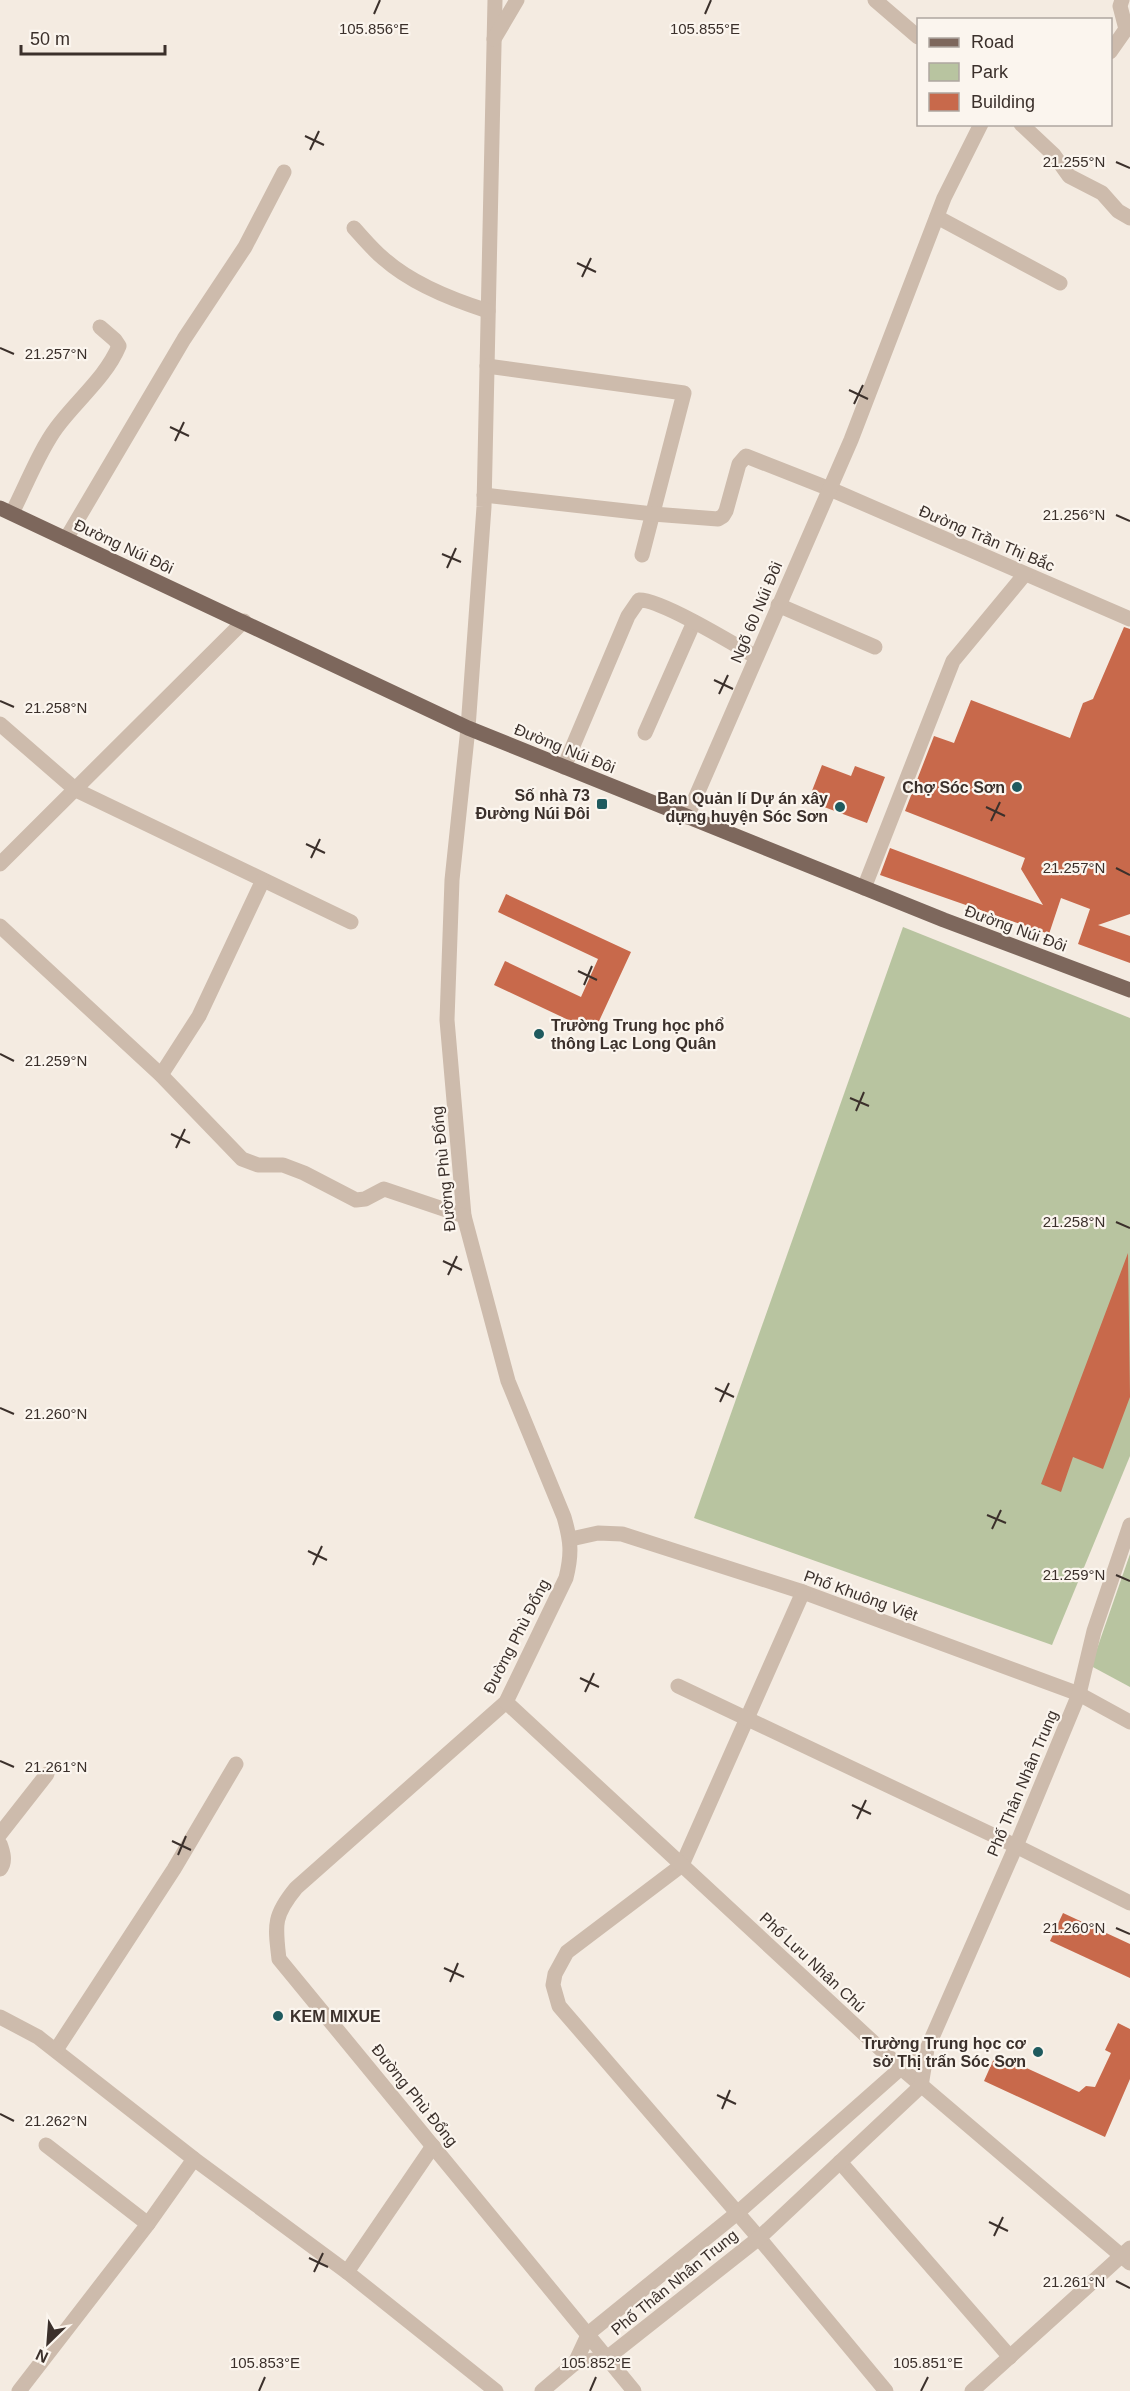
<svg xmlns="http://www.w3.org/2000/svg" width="1130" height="2391" viewBox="0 0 1130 2391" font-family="Arial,sans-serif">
	<rect width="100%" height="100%" fill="#f4ebe1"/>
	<g fill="#b8c4a0">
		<path d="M903 927 1130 1018V1456L1052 1645 694 1518Z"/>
		<path d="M1130 1554V1687L1091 1666Z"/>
	</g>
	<g fill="#c8694b">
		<path d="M1124 627 1130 629V914L1098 925 1130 936V963L1078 944 1090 909 1061 898 1049 934 880 875 890 848 1043 905 1021 869 1025 858 905 811 934 736 954 743 971 700 1070 738 1083 703 1093 699Z"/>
		<path d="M822 765 851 776 855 766 885 777 867 823 808 801Z"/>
		<path d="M506 894 631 952 594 1032 494 985 505 961 581 997 598 959 498 912Z"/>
		<path d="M1128 1253 1130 1397 1103 1469 1073 1457 1061 1492 1041 1484Z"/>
		<path d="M1063 1913 1130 1944V1978L1050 1941Z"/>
		<path d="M1118 2023 1130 2029V2079L1105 2137 984 2081 996 2054 1079 2092 1086 2086 1095 2087 1111 2053 1105 2050Z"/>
	</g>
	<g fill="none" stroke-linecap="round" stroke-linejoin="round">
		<g stroke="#cdbbac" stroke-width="15">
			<path d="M495 0 484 507 468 728 452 880 447 1020 464 1216 508 1381 564 1517C571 1541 572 1554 566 1578L506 1702 296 1888C273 1916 275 1925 279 1959L634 2391"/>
			<path d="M875 0 918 37"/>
			<path d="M494 39 517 0"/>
			<path d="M1110 52 1126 29 1120 6 1122 0"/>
			<path d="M1021 124 1054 155 1069 176 1102 193 1118 211 1130 218"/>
			<path d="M937 217 1060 283"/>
			<path d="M354 228C364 239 373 250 384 259 411 283 453 300 488 311"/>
			<path d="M487 366 684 393 642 555"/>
			<path d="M484 495 653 514 718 519 723 516 726 511 739 464 746 456 830 489 1130 619"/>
			<path d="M12 513C26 486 39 451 57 427 77 400 106 377 119 346L115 340 100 327"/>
			<path d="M66 539 184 339 245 247 284 172"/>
			<path d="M778 605 875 647"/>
			<path d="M0 724 76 790 351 922"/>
			<path d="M645 733 694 622"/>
			<path d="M564 767 628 616 639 600C660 599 734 644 756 657"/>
			<path d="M687 817 851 440 944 198 981 124"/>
			<path d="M0 864 244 621"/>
			<path d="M864 888 953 661 1025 574"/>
			<path d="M0 926 161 1075 242 1159 258 1165H283L304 1173 356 1200 365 1199 384 1189 464 1216"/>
			<path d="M161 1075 199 1016 263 880"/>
			<path d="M571 1539 598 1533 622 1534 803 1592 1079 1694 1130 1722"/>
			<path d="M803 1592 682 1865 567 1952 555 1974 553 1985 559 2006 759 2238 886 2391"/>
			<path d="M678 1686 1016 1846 1130 1903"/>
			<path d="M506 1702 901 2068 1130 2263"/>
			<path d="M0 1834 47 1774"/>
			<path d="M0 1844C3 1852 6 1862 0 1869"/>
			<path d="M0 2017 38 2037 194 2159 347 2272 496 2391"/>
			<path d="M56 2050 174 1869 236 1764"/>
			<path d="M46 2145 148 2224"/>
			<path d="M840 2162 1010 2357"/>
			<path d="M347 2272 433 2146"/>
			<path d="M575 2363 607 2358 759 2238 921 2086 927 2049 1016 1846 1079 1694 1094 1631 1130 1525"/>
			<path d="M19 2391 148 2224 194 2159"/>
			<path d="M542 2391 575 2363 589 2333 736 2214 901 2068 927 2049"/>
			<path d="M972 2391 1130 2248"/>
		</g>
		<path stroke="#7d675c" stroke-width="15" d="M0 508 468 728 944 920 1130 990"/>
	</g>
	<path fill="none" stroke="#3b302b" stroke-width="2" d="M374 14 380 0M705 14 711 0M305 136 324 145M310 150 319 131M1116 162 1130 168M577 263 596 272M582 277 591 258M0 348 14 354M849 390 868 399M854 404 863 385M170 427 189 436M175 441 184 422M1116 515 1130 521M442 554 461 562M447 568 456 548M714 680 733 689M719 694 728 675M0 701 14 707M986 807 1005 816M991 821 1000 802M306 844 325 853M311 858 320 839M1116 868 1130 875M578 971 597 980M584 985 592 966M0 1054 14 1061M850 1098 869 1106M856 1111 864 1092M171 1134 190 1143M176 1148 185 1129M1116 1222 1130 1228M443 1261 462 1270M448 1275 457 1256M715 1388 734 1397M720 1402 729 1383M0 1408 14 1414M987 1515 1006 1523M992 1529 1001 1510M308 1551 327 1560M313 1565 322 1546M1116 1575 1130 1581M580 1678 599 1687M585 1692 594 1673M0 1761 14 1767M852 1805 871 1814M857 1819 866 1800M172 1841 191 1850M178 1855 186 1836M1116 1928 1130 1934M444 1968 464 1977M450 1982 458 1963M717 2095 736 2104M722 2109 730 2090M0 2114 14 2121M989 2222 1008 2231M994 2236 1003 2217M309 2258 328 2267M314 2272 323 2253M1116 2281 1130 2288M259 2391 265 2377M590 2391 596 2377M921 2391 928 2377"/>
	<g fill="#1f5a5e" stroke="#fbf5ee" stroke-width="2">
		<circle cx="1017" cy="787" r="6"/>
		<rect x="596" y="798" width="12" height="12" rx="3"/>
		<circle cx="840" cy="807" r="6"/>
		<circle cx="539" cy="1034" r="6"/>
		<circle cx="278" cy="2016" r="6"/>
		<circle cx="1038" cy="2052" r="6"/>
	</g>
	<g text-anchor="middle" stroke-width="4.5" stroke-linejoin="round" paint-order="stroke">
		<g font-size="16" fill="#3b302b" stroke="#fbf5ee">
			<text transform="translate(987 538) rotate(23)" y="6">Đường Trần Thị Bắc</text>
			<text transform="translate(124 546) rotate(25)" y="6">Đường Núi Đôi</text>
			<text transform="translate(756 612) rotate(-67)" y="6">Ngõ 60 Núi Đôi</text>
			<text transform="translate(565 748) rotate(22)" y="6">Đường Núi Đôi</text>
			<text transform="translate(1016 928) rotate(20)" y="6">Đường Núi Đôi</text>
			<text transform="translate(443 1169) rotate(-96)" y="6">Đường Phù Đổng</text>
			<text transform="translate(861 1595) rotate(20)" y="6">Phố Khuông Việt</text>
			<text transform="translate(516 1636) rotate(-63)" y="6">Đường Phù Đổng</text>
			<text transform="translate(1022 1783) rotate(-67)" y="6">Phố Thân Nhân Trung</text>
			<text transform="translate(813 1962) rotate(43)" y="6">Phố Lưu Nhân Chú</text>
			<text transform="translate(415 2095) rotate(51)" y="6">Đường Phù Đổng</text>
			<text transform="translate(674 2282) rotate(-39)" y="6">Phố Thân Nhân Trung</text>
		</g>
		<g font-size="16" font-weight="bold" fill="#3b302b" stroke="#fbf5ee" text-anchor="end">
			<text x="1005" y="793">Chợ Sóc Sơn</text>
			<text x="590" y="801">Số nhà 73<tspan x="590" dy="18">Đường Núi Đôi</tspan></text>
			<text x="828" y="804">Ban Quản lí Dự án xây<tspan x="828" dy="18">dựng huyện Sóc Sơn</tspan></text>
			<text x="551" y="1031" text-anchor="start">Trường Trung học phổ<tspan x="551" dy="18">thông Lạc Long Quân</tspan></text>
			<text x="290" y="2022" text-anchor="start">KEM MIXUE</text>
			<text x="1026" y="2049">Trường Trung học cơ<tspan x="1026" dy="18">sở Thị trấn Sóc Sơn</tspan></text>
		</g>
	</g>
	<g font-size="15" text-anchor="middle" fill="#3b302b" stroke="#fbf5ee" stroke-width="4.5" stroke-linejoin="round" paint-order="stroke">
		<text x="374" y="34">105.856°E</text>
		<text x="705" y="34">105.855°E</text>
		<text x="1074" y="167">21.255°N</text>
		<text x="56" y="359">21.257°N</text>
		<text x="1074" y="520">21.256°N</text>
		<text x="56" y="713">21.258°N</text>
		<text x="1074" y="873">21.257°N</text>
		<text x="56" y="1066">21.259°N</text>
		<text x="1074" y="1227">21.258°N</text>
		<text x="56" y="1419">21.260°N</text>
		<text x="1074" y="1580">21.259°N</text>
		<text x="56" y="1772">21.261°N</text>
		<text x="1074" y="1933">21.260°N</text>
		<text x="56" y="2126">21.262°N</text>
		<text x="1074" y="2287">21.261°N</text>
		<text x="265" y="2368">105.853°E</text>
		<text x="596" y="2368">105.852°E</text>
		<text x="928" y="2368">105.851°E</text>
	</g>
	<rect x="917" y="18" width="195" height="108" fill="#fbf5ee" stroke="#aea6a0" stroke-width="1.5"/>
	<rect x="929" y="38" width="30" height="9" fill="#7d675c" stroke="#aea6a0" stroke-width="1.5"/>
	<text x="971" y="48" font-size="18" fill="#3b302b">Road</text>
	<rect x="929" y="63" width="30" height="18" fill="#b8c4a0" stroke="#aea6a0" stroke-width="1.5"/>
	<text x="971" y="78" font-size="18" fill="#3b302b">Park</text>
	<rect x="929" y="93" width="30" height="18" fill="#c8694b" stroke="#aea6a0" stroke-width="1.5"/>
	<text x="971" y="108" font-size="18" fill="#3b302b">Building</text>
	<g transform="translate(48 2343) rotate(205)" stroke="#fbf5ee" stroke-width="4.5" paint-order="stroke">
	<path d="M0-4.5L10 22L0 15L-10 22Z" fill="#3b302b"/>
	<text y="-9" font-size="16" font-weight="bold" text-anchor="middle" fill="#3b302b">N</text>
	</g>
	<path d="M21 45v9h144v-9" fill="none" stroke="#3b302b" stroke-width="3"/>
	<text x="30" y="45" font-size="18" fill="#3b302b" stroke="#fbf5ee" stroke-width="4.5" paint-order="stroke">50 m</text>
</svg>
